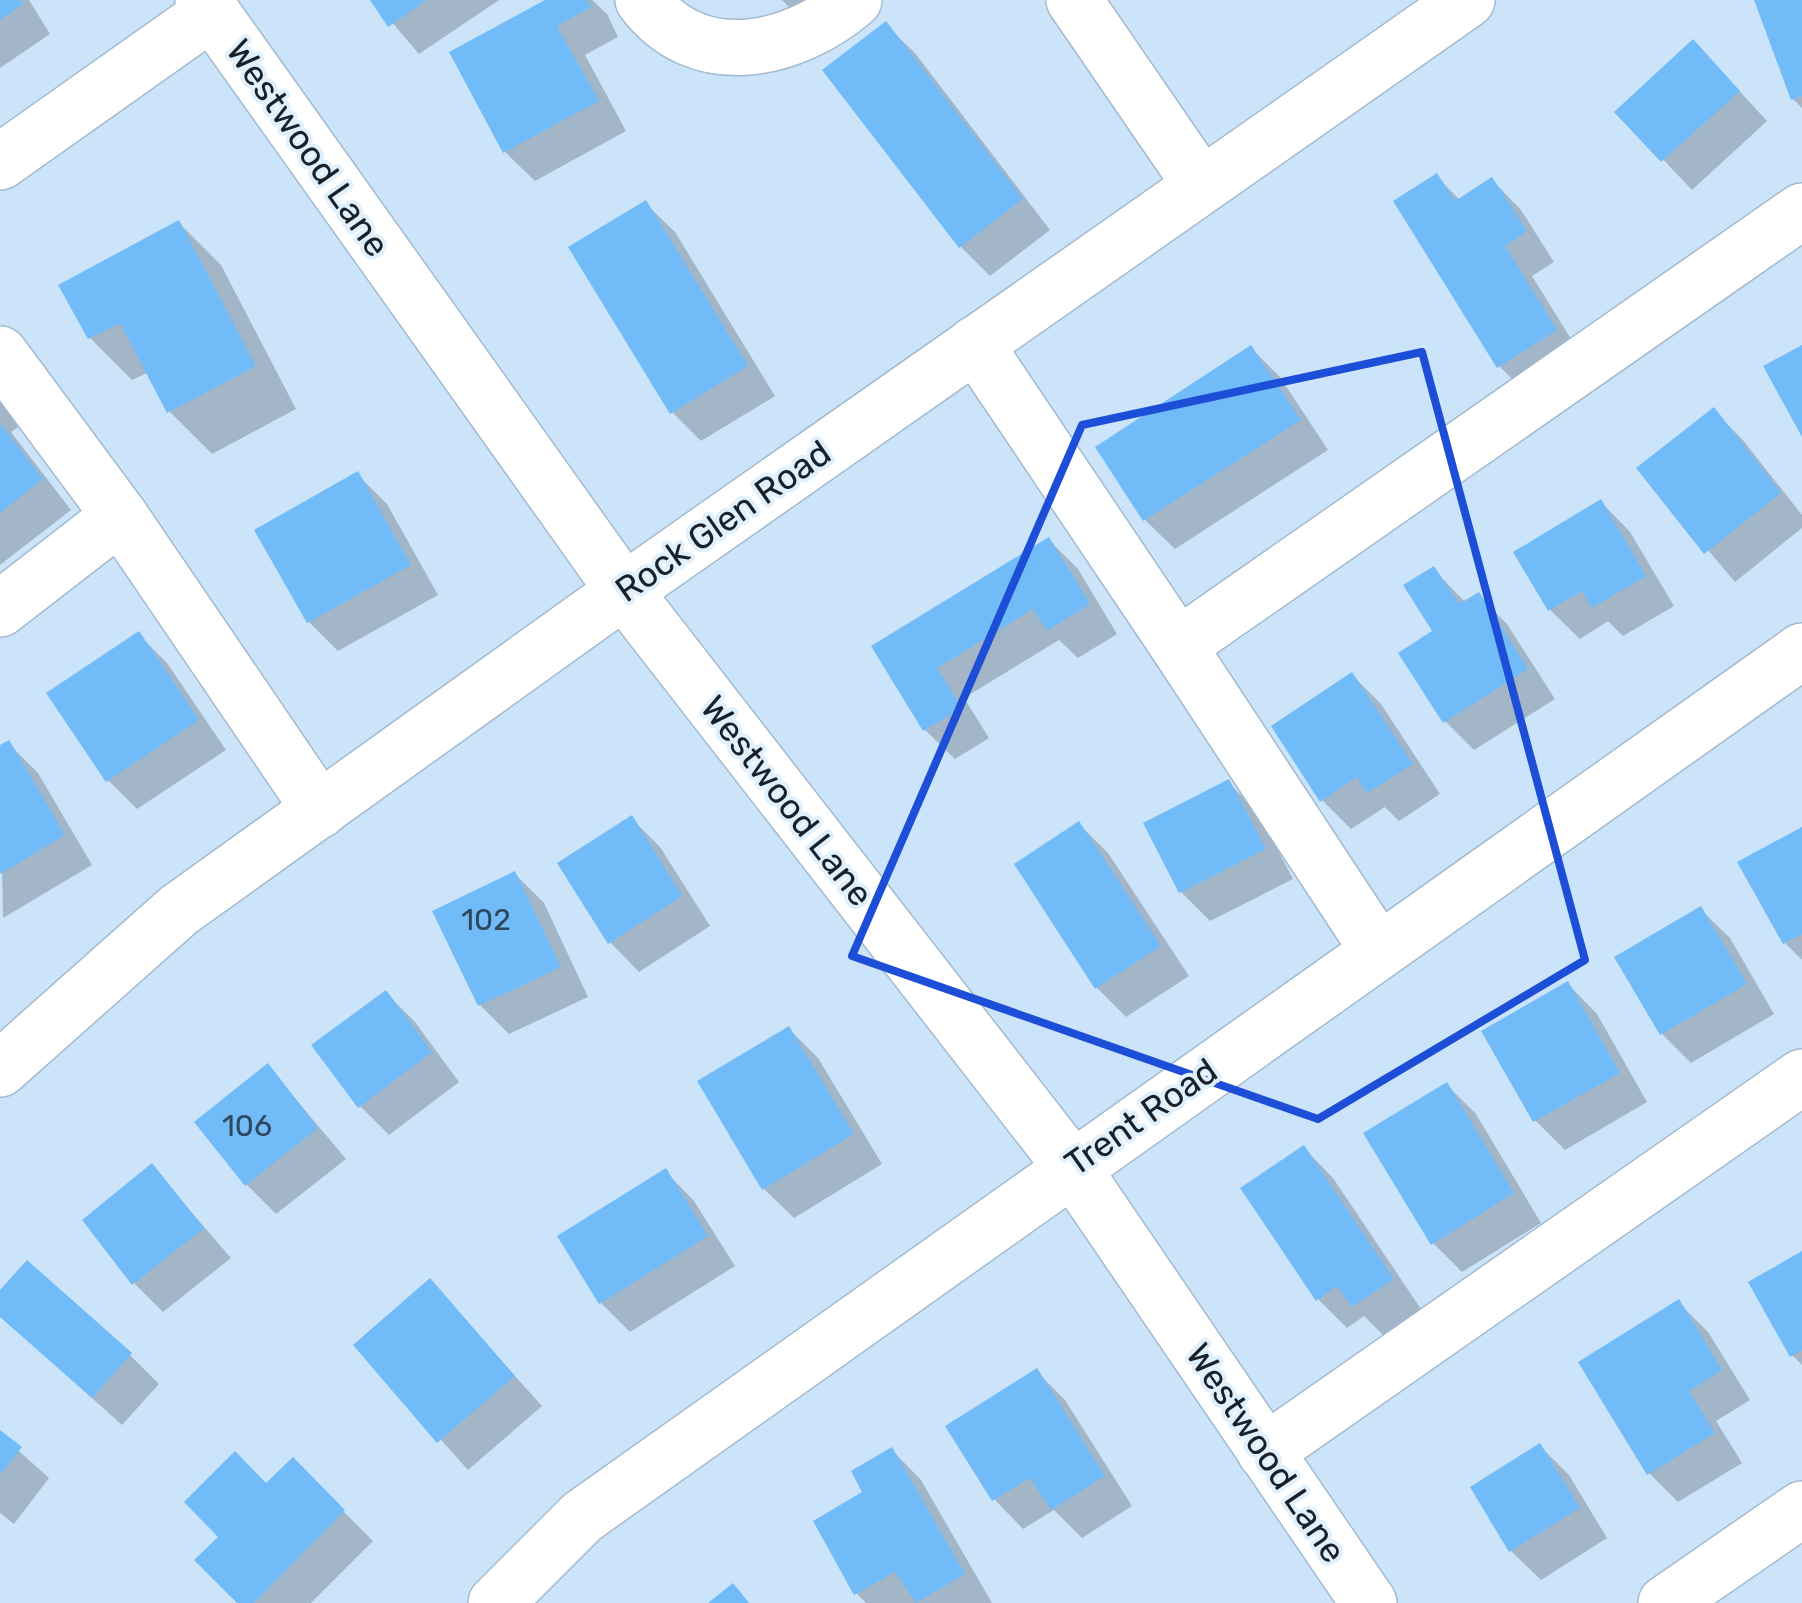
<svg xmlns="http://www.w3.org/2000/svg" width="1802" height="1603" viewBox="0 0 1802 1603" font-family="Rubik,sans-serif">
	<rect width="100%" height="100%" fill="#cce4f9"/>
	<g fill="#0003">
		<path d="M0 0H29L50 34 0 68Z"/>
		<path d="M373 0H499L419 54Z"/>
		<path d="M550 0H592L607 14 618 37 585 55 626 131 535 181 505 152Z"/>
		<path d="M782 0H815L796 14Z"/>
		<path d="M1756 0H1802V108L1793 99Z"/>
		<path d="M885 24 915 53 1050 230 990 276 961 247 825 71Z"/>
		<path d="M1722 72 1767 121 1692 190 1618 112Z"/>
		<path d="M1436 176 1460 200 1492 180 1521 210 1554 262 1532 276 1584 360 1528 395 1499 366Z"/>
		<path d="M645 203 675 232 775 396 701 441 672 412Z"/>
		<path d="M179 223 221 265 296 409 212 454 170 412 149 372 132 380 90 338Z"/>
		<path d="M1251 348 1280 377 1328 450 1175 549 1145 520 1099 448Z"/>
		<path d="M0 394 24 423 11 432 71 510 0 565Z"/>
		<path d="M1713 410 1742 439 1802 515V528L1735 582 1639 468Z"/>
		<path d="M357 474 387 504 438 595 338 651 309 622Z"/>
		<path d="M1601 502 1630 532 1674 606 1623 636 1608 621 1580 639 1550 610 1517 553Z"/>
		<path d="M1049 540 1078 569 1117 634 1078 658 1059 640 964 698 989 738 955 759 925 730 875 647Z"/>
		<path d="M1433 569 1466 603 1478 595 1507 624 1555 699 1474 750 1445 721Z"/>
		<path d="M138 634 167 663 226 750 137 809 108 780Z"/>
		<path d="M1352 675 1381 704 1440 794 1399 821 1385 807 1351 829 1322 800Z"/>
		<path d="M8 743 38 773 92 865 3 918 0 748Z"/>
		<path d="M1228 782 1258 812 1293 879 1210 921 1181 892Z"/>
		<path d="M631 818 660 847 710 926 639 972 610 942Z"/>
		<path d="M1079 824 1108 853 1189 976 1126 1017 1097 988Z"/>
		<path d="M1802 829V960L1785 943Z"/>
		<path d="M515 874 544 903 588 997 509 1034 480 1005Z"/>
		<path d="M1700 909 1730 938 1774 1014 1691 1063 1662 1034 1617 958Z"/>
		<path d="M1568 984 1597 1014 1647 1102 1565 1150 1535 1120Z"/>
		<path d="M386 993 415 1022 459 1082 389 1135 360 1106Z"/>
		<path d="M789 1029 818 1058 882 1164 794 1218 764 1189 701 1082Z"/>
		<path d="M268 1066 346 1159 276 1214 247 1185Z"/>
		<path d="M1447 1085 1476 1114 1541 1223 1462 1272 1433 1243Z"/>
		<path d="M1304 1148 1333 1178 1421 1309 1383 1335 1364 1316 1347 1328 1318 1299Z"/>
		<path d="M152 1167 231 1258 163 1312 134 1283Z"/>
		<path d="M665 1171 694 1201 735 1266 630 1332 601 1303Z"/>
		<path d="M1802 1254V1365L1792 1355Z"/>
		<path d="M430 1282 542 1406 468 1470 357 1346Z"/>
		<path d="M0 1294 130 1355 159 1384 122 1425 0 1315Z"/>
		<path d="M1678 1302 1708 1332 1750 1400 1716 1421 1742 1463 1678 1502 1649 1473Z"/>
		<path d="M1036 1371 1065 1400 1132 1506 1082 1538 1054 1510 1023 1529 994 1499Z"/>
		<path d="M0 1434 49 1478 14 1524 0 1513Z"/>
		<path d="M1540 1446 1569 1475 1607 1538 1541 1580 1511 1551 1473 1488Z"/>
		<path d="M892 1450 921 1480 992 1603H866L856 1593 866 1493Z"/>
		<path d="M293 1461 373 1541 311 1603H241Z"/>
	</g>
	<g fill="#71bbf8">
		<path d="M0 0H20L23 4 0 20Z"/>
		<path d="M370 0H427L388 27Z"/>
		<path d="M545 0H587L591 7 557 26 599 101 503 153 449 52Z"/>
		<path d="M1754 0H1802V96L1791 100Z"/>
		<path d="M886 21 1023 199 959 248 822 70Z"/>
		<path d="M1693 39 1740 91 1661 162 1614 112Z"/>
		<path d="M1437 173 1455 201 1492 177 1527 231 1505 246 1557 330 1497 368 1393 201Z"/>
		<path d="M646 200 748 366 670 414 568 247Z"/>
		<path d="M179 220 256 366 167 413 120 323 88 339 58 285Z"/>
		<path d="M1251 345 1301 420 1143 521 1095 447Z"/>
		<path d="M1802 345V437L1763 366Z"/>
		<path d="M1714 407 1781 493 1704 554 1636 468Z"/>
		<path d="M0 423 43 479 0 513Z"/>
		<path d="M358 471 411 565 307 623 254 530Z"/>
		<path d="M1601 499 1646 576 1592 608 1582 591 1548 611 1513 552Z"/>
		<path d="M1049 537 1090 604 1047 631 1033 609 937 668 962 708 923 731 871 646Z"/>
		<path d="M1434 566 1459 604 1479 592 1528 669 1443 723 1398 653 1432 631 1403 585Z"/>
		<path d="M139 631 199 720 106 782 46 693Z"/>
		<path d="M1352 672 1413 764 1367 793 1357 777 1320 802 1271 726Z"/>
		<path d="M9 740 65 835 0 874V745Z"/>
		<path d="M1229 779 1266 849 1179 893 1143 823Z"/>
		<path d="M632 815 682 896 608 944 557 863Z"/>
		<path d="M1079 821 1161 946 1095 989 1014 864Z"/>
		<path d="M1802 827V934L1783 944 1737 862Z"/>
		<path d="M515 871 561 967 478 1006 432 911Z"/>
		<path d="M1701 906 1747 984 1660 1035 1614 957Z"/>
		<path d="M1568 981 1620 1073 1533 1122 1481 1031Z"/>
		<path d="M386 990 432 1052 358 1108 311 1045Z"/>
		<path d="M789 1026 854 1134 762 1190 697 1081Z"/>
		<path d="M268 1063 318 1128 245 1186 194 1122Z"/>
		<path d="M1447 1082 1514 1193 1431 1245 1363 1133Z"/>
		<path d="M1304 1145 1394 1279 1352 1307 1337 1286 1316 1301 1240 1188Z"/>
		<path d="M152 1163 204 1228 132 1285 82 1220Z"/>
		<path d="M666 1168 708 1236 599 1304 557 1236Z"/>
		<path d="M1802 1251V1350L1790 1357 1748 1282Z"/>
		<path d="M27 1260 132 1353 92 1398 0 1317V1290Z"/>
		<path d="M430 1278 515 1376 437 1443 353 1345Z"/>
		<path d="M1679 1299 1722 1370 1689 1391 1715 1433 1647 1475 1578 1362Z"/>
		<path d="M1037 1368 1105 1476 1051 1510 1030 1478 992 1501 945 1426Z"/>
		<path d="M0 1430 22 1447 0 1475Z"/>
		<path d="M1540 1443 1580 1508 1509 1552 1470 1487Z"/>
		<path d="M892 1447 965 1574 916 1603 895 1572 854 1595 813 1521 862 1492 851 1471Z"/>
		<path d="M235 1451 266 1483 293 1457 345 1510 254 1603H237L194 1560 218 1537 184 1502Z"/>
		<path d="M733 1583 749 1603H708Z"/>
	</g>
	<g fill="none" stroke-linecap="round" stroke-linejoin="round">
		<defs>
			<g id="minor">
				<path d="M203 0 624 591 1071 1166 1369 1603"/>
				<path d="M643 0C697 73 792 53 854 0"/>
				<path d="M1074 0 1201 185"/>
				<path d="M0 162 212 12"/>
				<path d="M975 344 1178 646"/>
				<path d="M0 354 120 516 320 810"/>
				<path d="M0 609 120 516"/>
				<path d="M1378 950 1178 646 1802 211"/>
				<path d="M0 1069 179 910 624 591 1467 0"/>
				<path d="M1265 1452 1802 1077"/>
				<path d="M496 1603 582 1517 1802 651"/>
				<path d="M1666 1603 1802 1509"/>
			</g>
		</defs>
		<use href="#minor" stroke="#a3bacf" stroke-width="58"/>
		<use href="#minor" stroke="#fff" stroke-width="55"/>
	</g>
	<path fill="none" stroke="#1d4ed8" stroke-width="8" stroke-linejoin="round" d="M1422 352 1585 960 1318 1119 852 956 1082 425Z"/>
	<g text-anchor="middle" stroke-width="8" stroke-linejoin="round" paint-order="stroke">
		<g font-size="30" fill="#2e485d">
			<text x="486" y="930">102</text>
			<text x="247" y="1136">106</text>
		</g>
		<g font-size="35" fill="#182129" stroke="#e1f0fd">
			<text transform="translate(308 148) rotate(55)" y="12">Westwood Lane</text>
			<text transform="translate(723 521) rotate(-35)" y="12">Rock Glen Road</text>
			<text transform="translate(787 801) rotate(52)" y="12">Westwood Lane</text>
			<text transform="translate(1141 1117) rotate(-35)" y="12">Trent Road</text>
			<text transform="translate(1266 1453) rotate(56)" y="12">Westwood Lane</text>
		</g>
	</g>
</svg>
